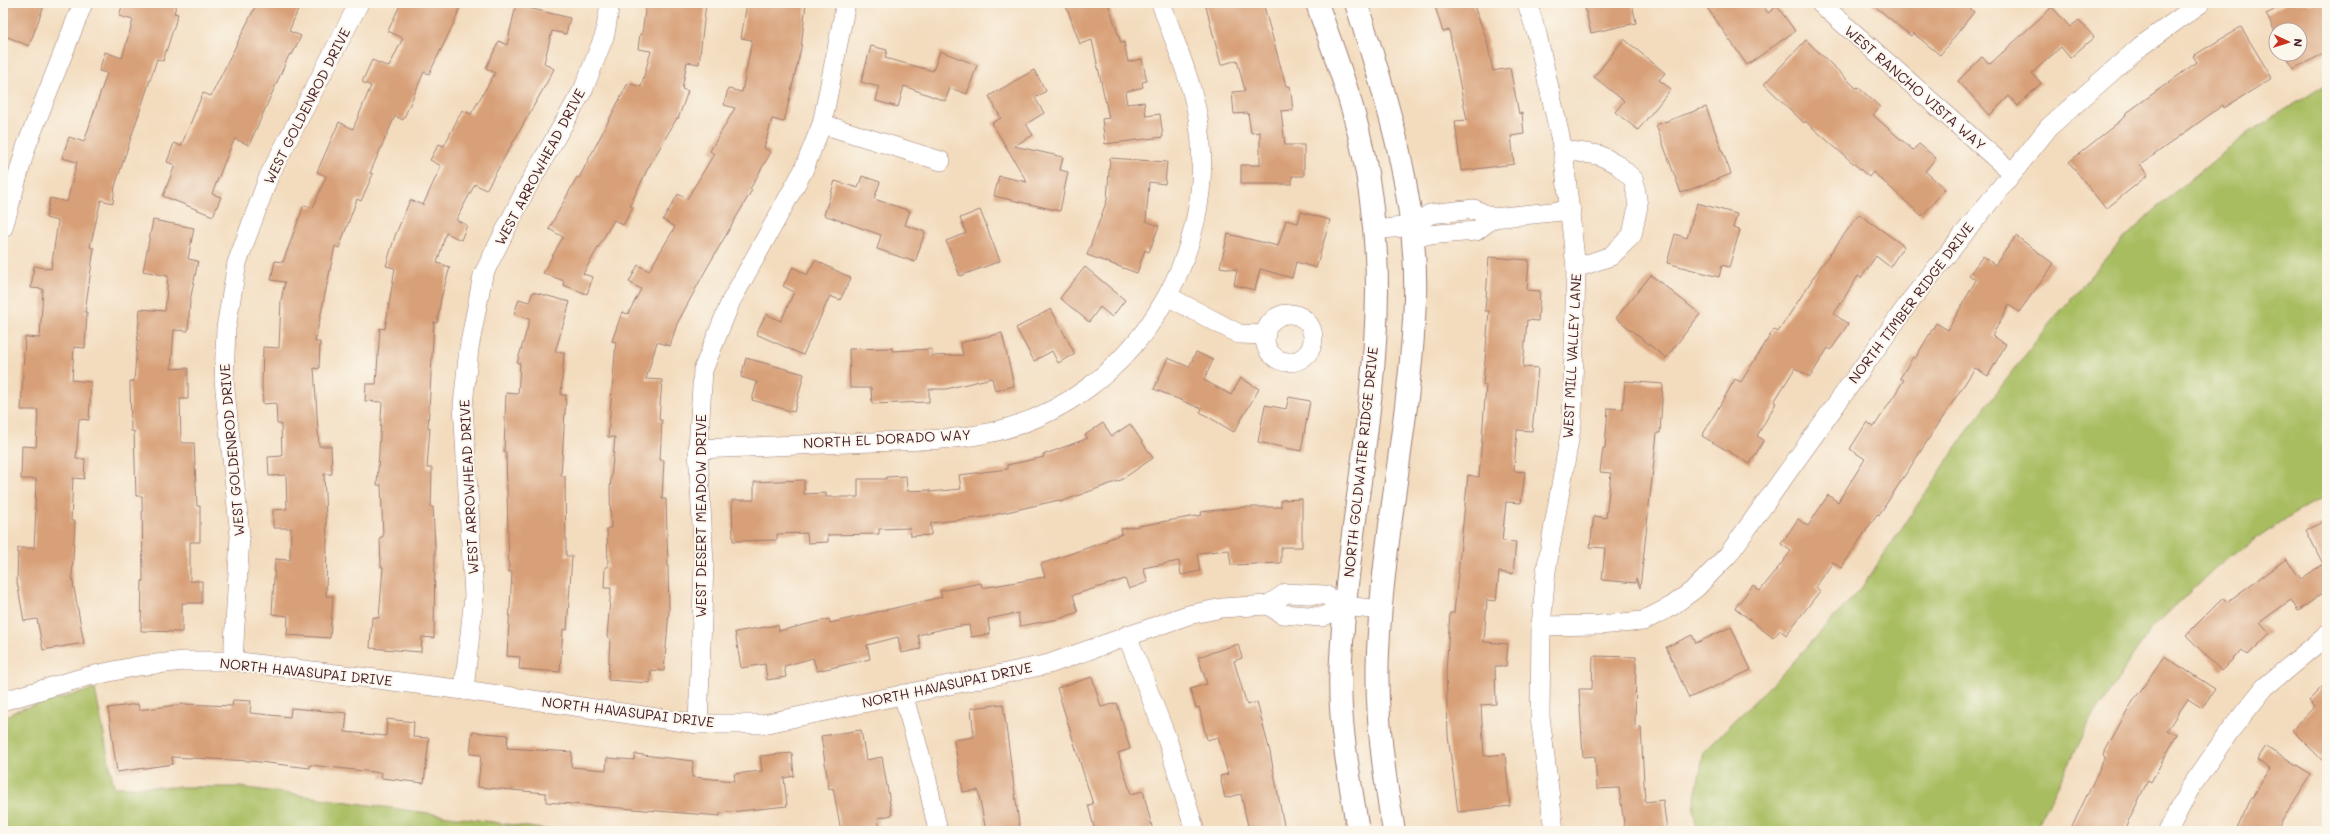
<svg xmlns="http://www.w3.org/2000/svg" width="2330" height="834" viewBox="0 0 2330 834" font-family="Mali,sans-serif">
	<rect width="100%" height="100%" fill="#fbf7ec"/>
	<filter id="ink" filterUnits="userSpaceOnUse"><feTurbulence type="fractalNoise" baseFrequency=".025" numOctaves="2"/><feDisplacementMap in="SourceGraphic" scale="8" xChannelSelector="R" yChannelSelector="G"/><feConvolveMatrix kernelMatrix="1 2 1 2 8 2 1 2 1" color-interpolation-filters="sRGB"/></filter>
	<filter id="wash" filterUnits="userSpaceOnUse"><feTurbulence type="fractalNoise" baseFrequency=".012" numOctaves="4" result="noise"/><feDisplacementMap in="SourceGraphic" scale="16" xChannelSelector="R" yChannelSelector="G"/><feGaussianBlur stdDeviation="0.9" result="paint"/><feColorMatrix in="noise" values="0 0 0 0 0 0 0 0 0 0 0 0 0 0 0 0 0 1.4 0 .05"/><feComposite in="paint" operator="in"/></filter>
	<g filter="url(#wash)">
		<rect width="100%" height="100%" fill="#f3dcbe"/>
		<g fill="#a8bd61" stroke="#796e46">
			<path d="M2327 84V496L2300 509 2216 567 2150 630 2089 724 2035 831H1697L1693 808 1704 751 1786 670 1862 587 1970 427 2050 323 2118 244 2170 196 2249 132Z"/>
			<path d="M95 689 114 787H240L557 831H3V718L18 710Z"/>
		</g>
		<g id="blocks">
			<g fill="#d8a078">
				<path d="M3 3H45L29 46 3 35Z"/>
				<path d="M123 3H177L174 13 178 14 163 61 157 59 115 186 113 203 101 200 90 247 94 248 85 312H87L85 348 74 347 72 380 91 382 89 420 79 419 76 459H85L84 479 73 478 71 521H75L72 577 84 643 43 650 37 619 24 621 17 582 18 548H34L36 509H35L36 479H21L22 446 36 447 38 410H21L25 337 40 338 43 289 31 288 34 266 51 269 58 221 46 218 50 198 67 202 77 162 62 158 69 137 84 142 107 73 99 71 105 52 122 58 133 20 119 16Z"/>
				<path d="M257 3H301L289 31 301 36 292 55 290 53 249 145 235 139 229 151 212 194 221 197 213 216 163 196 175 165 167 162 174 143 181 146 203 93 211 96Z"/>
				<path d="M401 3H461L455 21 429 74 424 72 403 120 395 116 370 173 373 174 361 201 357 199 339 248 335 246 315 342H320L319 369 314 368 319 446H331L332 474H324L327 539 326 596H333L330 638 287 635 288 616 272 614 275 559 290 560 291 528H273V510L287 509 286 475 269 476 268 457 282 456 281 424H277L276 403 263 404 262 385 263 347 279 348 281 300 285 282 271 280 275 261 283 262 304 205 313 208 326 176 317 172 339 122 353 129 371 86 362 82 372 60 389 67 403 38 388 31Z"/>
				<path d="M646 3H706L699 64 687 62 682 89 688 91 678 119 677 118 647 170 630 206 633 207 623 225 614 220 583 274 593 277 587 294 563 285 564 281 543 273 563 237 549 229 577 177 579 178 628 83 641 87 651 51 638 49 640 34 642 35Z"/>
				<path d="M747 3H806L801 48 784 122 772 119 764 148 771 152 750 189 752 190 704 273 677 324 670 346 657 342 646 379 662 380 659 420H662L660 460H664L662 499H666L668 569 669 611 664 671 651 670 650 683 608 680 610 638 607 637 611 588H604L605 567H608L607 528H611L610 489 615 437H608L616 342 612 341 622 312 628 314 641 289 629 282 638 265 649 271 675 227 663 220 678 194 687 199 714 154 710 151 735 108 724 105 728 89 742 92 752 40 741 38Z"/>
				<path d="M1065 3H1108L1121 43 1124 42 1128 62 1142 59 1147 81 1142 82 1143 87 1125 92 1127 104 1144 102 1146 116 1160 114 1163 137 1105 144 1102 119 1109 118 1092 40 1080 44Z"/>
				<path d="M1205 3H1263L1286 86H1290L1293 110 1281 111 1285 145H1304V176H1292V184H1241V165H1260V132L1251 133 1248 113 1234 114 1232 92 1245 91 1237 60 1221 65Z"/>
				<path d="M1434 3H1473L1487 41 1493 71 1510 68 1519 114 1522 113 1524 134 1511 136 1514 164 1461 171 1455 121 1467 120 1449 30 1443 32Z"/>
				<path d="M1584 3H1632L1636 23 1591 33Z"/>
				<path d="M1704 3H1761L1768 13 1777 6 1795 31 1747 65Z"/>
				<path d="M1871 3H1963L1974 12 1940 55 1913 33 1911 36Z"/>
				<path d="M2288 3H2323L2327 11V52L2293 69 2286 54H2300V30H2276V34L2266 14Z"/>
				<path d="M516 5 570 18 566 34 552 31 544 63 554 69 546 84 486 190 475 184 456 220 467 225 461 240 446 233 437 263 450 267 441 298 437 323 434 322 428 427 430 428 427 468H432L431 507H433L435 547 434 638 422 637 421 652 370 648 372 617 379 618 383 567H381L380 537H383L381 485H377L382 402 365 401 366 384H376L380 328 385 329 395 268 386 266 395 236 410 200 423 205 441 166 430 160 439 144 444 146 462 110 471 114 495 73 486 68 499 41 507 45Z"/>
				<path d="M2052 7 2070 27 2079 20 2094 37 2070 58 2061 47 2032 73 2041 83 2018 106 2009 96 1990 115 1958 81 1982 57 1990 64Z"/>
				<path d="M2241 27 2272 78 2224 108 2223 105 2140 165 2148 175 2106 209 2069 162 2126 116 2125 114 2197 62 2193 56Z"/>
				<path d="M1624 39 1665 73 1659 80 1671 89 1638 130 1615 112 1624 101 1594 77Z"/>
				<path d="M1806 40 1856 88 1858 87 1880 107 1873 115 1913 150 1919 144 1936 158 1925 171 1945 189 1922 216 1873 172 1869 177 1805 121 1804 123 1764 84Z"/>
				<path d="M871 46 887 50 885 58 933 71 940 51 977 65 967 94 950 88 945 101 904 86 898 107 876 101 879 87 861 82Z"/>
				<path d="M1034 70 1046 91 1035 98 1044 113 1026 124 1033 135 1014 146 1063 157 1060 170 1068 172 1060 211 994 196 999 176 1027 182 992 123 1001 118 989 96Z"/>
				<path d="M1706 107 1731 174 1681 193 1656 125Z"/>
				<path d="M1110 158 1167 162 1165 184 1149 182 1146 221 1159 226 1149 252 1145 250 1137 273 1087 255 1107 200Z"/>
				<path d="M862 176 880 182 874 199 910 211 905 225 925 232 915 262 877 249 881 235 824 215 835 181 858 188Z"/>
				<path d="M1697 203 1737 214 1733 228 1740 230 1729 267 1722 265 1719 277 1667 263 1675 234 1687 238Z"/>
				<path d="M980 210 1000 261 960 276 946 241 966 233 960 218Z"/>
				<path d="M1301 212 1330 220 1316 268 1296 262 1292 278 1260 269 1255 290 1234 285 1237 270 1220 267 1228 234 1278 246 1286 220 1298 223Z"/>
				<path d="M1859 214 1904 246 1890 267 1876 256 1861 278 1858 276 1834 314 1848 324 1831 350 1828 348 1810 377 1795 368 1774 402 1776 403 1757 436 1764 440 1750 464 1702 436 1735 379 1741 382 1774 329 1778 332 1819 269Z"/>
				<path d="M153 220 194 228 188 259 198 261 190 301 188 331 174 330 171 369 188 368V399H180L181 443H194L197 506H200V542H190V581H202V603H182V632L141 631 142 581H143L142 496H136L134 431H131L130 381H134L140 309 165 311 168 276 143 271Z"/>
				<path d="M2016 236 2054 264 2019 312 2009 305 1992 336 2006 344 1988 376 1975 368 1879 515 1877 514 1841 568 1833 562 1816 587 1820 591 1786 635 1780 630 1773 638 1735 608 1753 585 1760 591 1791 551 1781 544 1798 519 1808 526 1828 495 1838 502 1865 459 1850 449 1867 422 1874 427 1904 380 1900 378 1913 357 1915 359 1936 323 1948 330 1976 280 1969 275 1983 256 1995 265Z"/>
				<path d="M1489 257 1529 260 1527 290 1540 291 1538 321 1527 320 1523 367 1538 368 1532 431 1517 430 1514 471 1525 472 1521 503 1506 502 1502 541 1516 542 1513 574 1499 572 1496 601 1487 600 1484 642 1508 644 1506 666H1495L1496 704 1481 705 1484 756 1505 754 1510 806 1458 812 1448 735 1446 672 1450 613H1454L1468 475 1479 477 1486 385H1483L1489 311H1485Z"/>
				<path d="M815 260 851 278 840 300 830 296 803 355 756 334 766 314 781 321 794 292 783 286 793 267 807 275Z"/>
				<path d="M1085 267 1125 300 1112 317 1100 307 1089 322 1060 298Z"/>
				<path d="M1651 275 1700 314 1666 358 1616 318Z"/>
				<path d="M533 292 570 302 555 352H564L561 395H566L565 412 561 476H565L566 556H572L567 630 563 629 560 672 519 669 520 657 507 656 512 572H509L506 452H504L506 393 518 394 520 363H517L530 319 514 314 519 299 529 302Z"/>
				<path d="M1051 309 1075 354 1058 363 1052 351 1034 361 1016 328Z"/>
				<path d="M1002 333 1014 386 995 391 992 378 946 389H929V402L872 404 871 388H850L849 349 892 348V351L932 349V356L963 355 960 343Z"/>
				<path d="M1196 352 1213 360 1204 380 1231 395 1241 378 1259 389 1234 432 1200 412 1202 409 1154 389 1168 358 1189 367Z"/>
				<path d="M746 358 804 374 794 412 752 400 757 382 741 377Z"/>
				<path d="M1625 381 1663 384 1660 433H1657L1640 588 1636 578V583L1602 580 1605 548 1590 547 1594 516 1606 518 1611 473 1600 472 1603 448H1605L1608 408 1623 409Z"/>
				<path d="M1289 397 1310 401 1301 451 1258 442 1265 405 1286 409Z"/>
				<path d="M1103 423 1112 436 1130 424 1153 458 1121 480 1060 502 1059 500 985 517 931 523V535L911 536 910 528 879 529V534L828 535V542L808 543 807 533 777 534V540L733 541 732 500H754V482L804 480V494L826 493V497H858V479H886V477L906 476 907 491 930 490V492L961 489 959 475 1008 469 1007 465 1044 457 1043 455 1088 438 1085 435Z"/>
				<path d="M1302 499V547H1281V563L1231 565 1229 550 1197 553 1200 571 1181 575 1179 561 1143 568 1148 582 1129 589 1125 579 1073 595 1078 612 1059 619 1020 626 1018 613 988 619 990 634 971 637 969 625 947 628 918 635 921 649 901 653 898 637 867 645 870 659 817 671 813 658 784 666 786 677 767 680 765 664 741 668 735 632 778 625 779 631 829 619 830 623 942 597 940 591 981 583 982 588 1045 577 1041 564 1107 541 1106 540 1122 534 1121 529 1202 515 1201 512 1243 507H1281V500Z"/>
				<path d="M2327 520V590L2298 611 2291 600 2260 622 2270 633 2248 655 2242 650 2221 671 2186 635 2223 598 2227 602 2286 559 2301 579 2323 564 2306 530Z"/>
				<path d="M1731 627 1751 670 1689 698 1666 647 1692 635 1696 643Z"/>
				<path d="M1238 644 1242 658 1234 661 1247 705 1257 702 1270 752 1285 831H1249L1241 794 1225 798 1220 776 1228 774 1218 737 1207 740 1199 707 1196 708 1190 689 1207 684 1198 657Z"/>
				<path d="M1593 656 1636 657 1635 728 1641 727 1645 802 1663 800 1667 831H1625L1619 788 1597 789 1595 756 1583 757 1579 689H1592Z"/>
				<path d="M2164 656 2215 689 2202 708 2188 699 2167 730 2177 735 2151 782 2148 780 2124 831H2070L2105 757 2103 755 2128 709Z"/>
				<path d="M1092 677 1101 707 1117 703 1130 749 1118 753 1131 794 1143 791 1153 831H1095L1088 805 1093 804 1057 688Z"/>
				<path d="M2327 682V765L2292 730 2314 707 2308 701Z"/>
				<path d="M233 700 251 701 250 713 290 717 291 708 347 713 345 732 386 736 387 719 414 722 413 737 429 738 424 783 381 778 382 773 310 765V768L251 761 172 757 173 764 117 772 108 708 138 704 139 710 184 704 232 706Z"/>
				<path d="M1003 704 1020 831H986L978 790 963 792 954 740 974 737 971 708Z"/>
				<path d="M861 730 866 760 882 757 892 815 878 818 880 831H841L833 788 829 789 821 736Z"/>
				<path d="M472 732 508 735 507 748 572 752 571 767 606 770 607 758 634 760 635 754 693 761 692 777 735 781 734 774 762 771 760 756 792 753 794 776 784 778 787 806 720 813V816L546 802V793L478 787 481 755 470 754Z"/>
				<path d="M2266 746 2311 774 2276 831H2236L2250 801 2270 769 2257 760Z"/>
			</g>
		</g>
	</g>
	<g filter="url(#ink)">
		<use href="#blocks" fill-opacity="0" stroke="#9e7e74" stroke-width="1"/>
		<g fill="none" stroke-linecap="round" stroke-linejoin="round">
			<defs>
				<g id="street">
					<path d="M1527 3 1537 34 1563 150 1576 268 1572 423 1546 571 1541 626 1540 716 1554 831"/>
					<path d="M1820 3 2011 172"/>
					<path d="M822 124 941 161"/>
					<path d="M1563 150 1599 155 1617 164 1634 180 1638 206 1632 235 1611 256 1576 268"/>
					<path d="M1412 226 1427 235 1476 231 1493 218"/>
					<path d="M3 228 26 147 83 3"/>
					<path d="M1374 230 1412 226 1430 214 1474 209 1493 218 1571 210"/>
					<path d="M1169 297 1239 334 1266 335"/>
					<circle cx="1289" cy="338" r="24"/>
					<path d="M698 449C756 447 815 444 873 442 914 440 957 441 997 431 1133 397 1221 255 1198 118 1191 79 1174 40 1161 3"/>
					<path d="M1268 605 1282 614 1322 617 1345 606"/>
					<path d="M1541 626 1599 625 1643 621 1672 606 1696 588 1728 555 1911 300 2049 127 2141 46 2201 3"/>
					<path d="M1127 635 1168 742 1195 831"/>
					<path d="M233 661 240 536 224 380 226 328 237 263 269 176 359 3"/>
					<path d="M464 690 474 596 463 405 469 348 483 275 525 191 584 88 605 34 610 3"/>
					<path d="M903 694 926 776 938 831"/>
					<path d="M3 701 85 677 138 666 184 661H233L464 690 698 724H763L1049 664 1188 615 1222 608 1268 605 1286 593 1325 595 1345 606 1380 610"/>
					<path d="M698 724 704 564 698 449 703 370 731 301 803 171 822 124 846 3"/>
					<path d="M2168 831 2189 790 2229 732 2265 687 2327 635"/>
				</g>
				<g id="secondary">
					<path d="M1317 3C1329 39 1343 75 1353 111 1369 167 1377 232 1377 290 1376 414 1347 536 1341 659 1337 717 1349 774 1358 831"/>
					<path d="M1356 3C1387 98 1418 198 1415 299 1411 417 1383 533 1378 651 1375 711 1383 772 1394 831"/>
				</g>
			</defs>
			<use href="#street" stroke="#9e7e74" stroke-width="20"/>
			<use href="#secondary" stroke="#9e7e74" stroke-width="24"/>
			<use href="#street" stroke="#fff" stroke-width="19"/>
			<use href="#secondary" stroke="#fff" stroke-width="22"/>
		</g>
	</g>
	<g text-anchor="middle" stroke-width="4" stroke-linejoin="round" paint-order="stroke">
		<g font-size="14" fill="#4a1f2b" stroke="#fbf7ec">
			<text transform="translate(1915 88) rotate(41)" y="5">WEST RANCHO VISTA WAY</text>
			<text transform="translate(307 106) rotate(-63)" y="5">WEST GOLDENROD DRIVE</text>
			<text transform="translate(540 167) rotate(-62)" y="5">WEST ARROWHEAD DRIVE</text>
			<text transform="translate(1911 303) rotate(-53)" y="5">NORTH TIMBER RIDGE DRIVE</text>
			<text transform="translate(1572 356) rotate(-87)" y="5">WEST MILL VALLEY LANE</text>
			<text transform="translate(887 439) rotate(-3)" y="5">NORTH EL DORADO WAY</text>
			<text transform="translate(232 450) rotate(-95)" y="5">WEST GOLDENROD DRIVE</text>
			<text transform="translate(1361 462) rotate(-84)" y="5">NORTH GOLDWATER RIDGE DRIVE</text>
			<text transform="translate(469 487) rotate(-93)" y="5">WEST ARROWHEAD DRIVE</text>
			<text transform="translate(701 516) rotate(-90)" y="5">WEST DESERT MEADOW DRIVE</text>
			<text transform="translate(306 672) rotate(6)" y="5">NORTH HAVASUPAI DRIVE</text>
			<text transform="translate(947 685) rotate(-12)" y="5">NORTH HAVASUPAI DRIVE</text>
			<text transform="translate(628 712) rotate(7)" y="5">NORTH HAVASUPAI DRIVE</text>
		</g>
	</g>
	<rect width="2330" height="834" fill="none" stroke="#fbf7ec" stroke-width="16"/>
	<g transform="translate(2288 42) rotate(94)"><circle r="19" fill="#fbf7ec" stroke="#b4a19f"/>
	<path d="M0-3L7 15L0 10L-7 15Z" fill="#c8321e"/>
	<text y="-6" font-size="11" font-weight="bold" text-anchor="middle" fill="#4a1f2b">N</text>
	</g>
</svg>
